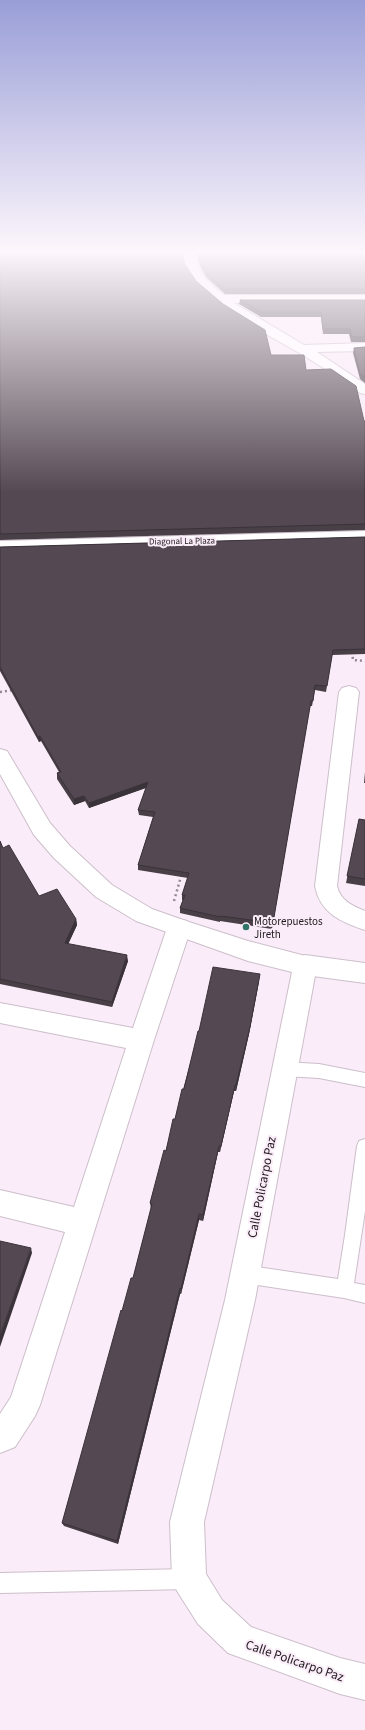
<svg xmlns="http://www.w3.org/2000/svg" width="365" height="1730" viewBox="0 0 365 1730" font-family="'Source Sans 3',sans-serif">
	<rect width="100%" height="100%" fill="#faecf8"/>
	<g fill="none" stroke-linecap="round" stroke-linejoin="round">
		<defs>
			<g id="lane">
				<path d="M284 1062 319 1064 365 1073V1087L319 1078 284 1076 279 1074 276 1069 279 1064Z"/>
				<path d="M365 1139V1211L354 1283 365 1285V1303L344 1298 244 1283 238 1280 235 1274 238 1268 244 1265 338 1279 345 1235 357 1146 359 1141Z"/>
				<path d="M189 1569 196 1572 199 1579 196 1586 189 1589 0 1593V1573Z"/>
			</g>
			<g id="street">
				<path d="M183 251 293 252 297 253 299 255 297 257 293 258H196C198 274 211 285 224 295H365V303H234L304 345 365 343V351L317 352 365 384V394L360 393C341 379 321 366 301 354 267 334 208 306 188 272 184 266 184 258 183 251Z"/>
				<path d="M365 531V541L0 551V541Z"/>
				<path d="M349 686 356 688 359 692 337 886C340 900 352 906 365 911V930C341 922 320 913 315 886L339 692 342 688Z"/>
				<path d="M179 919 187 921 191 928 154 1040 40 1405 35 1416 15 1447 0 1453V1414L11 1397 65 1232 0 1216V1190L74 1207 126 1048 0 1023V1003L133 1028 167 928 171 921Z"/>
				<path d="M305 955 365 963V983L305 975 297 972 293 965 297 958Z"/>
			</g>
			<path id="secondary" d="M0 749 7 751 50 823 70 846 112 885 152 909 186 921 248 941 313 958 317 965 255 1300 204 1522 206 1574 222 1600 251 1627 340 1658 365 1664V1700L340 1694 228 1653 198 1624 177 1591 172 1579 170 1522 225 1300 292 972 248 961 136 921 96 897 54 858 34 835 0 774Z"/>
		</defs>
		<use href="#lane" stroke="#ccbfca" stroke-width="2"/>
		<use href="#street" stroke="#ccbfca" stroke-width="2"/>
		<use href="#secondary" stroke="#ccbfca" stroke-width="2"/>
		<g stroke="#938992" stroke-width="2.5" stroke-dasharray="2 3" stroke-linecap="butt">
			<path d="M352 652 353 660 365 661"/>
			<path d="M0 692 14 690"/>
			<path d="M174 901 182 873"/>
		</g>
		<use href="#lane" fill="#fff" fill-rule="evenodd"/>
		<use href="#street" fill="#fff" fill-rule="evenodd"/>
		<use href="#secondary" fill="#fff" fill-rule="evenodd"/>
	</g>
	<g fill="#483f47">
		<path d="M0 251 184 263 196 281 271 355 306 370 364 421H365V530L0 540Z"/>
		<path d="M198 254 365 255V294H225L207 278 201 268 198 259Z"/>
		<path d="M240 300H365V342H351L349 334H323L321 317H261L239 304Z"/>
		<path d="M365 347V383L360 379 353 353 354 348Z"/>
		<path d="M365 537V654L332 655 326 692 315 690 312 706H310L272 929 220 921V922L180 913V908L183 900H182V895L188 878 138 870V865L153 817 139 815 138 810 146 788 89 808 85 801 74 805 57 779V773L59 772 41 741 39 742 0 671V547Z"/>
		<path d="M365 772V783H364Z"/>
		<path d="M359 819 365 820V886L346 883Z"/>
		<path d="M0 841 3 848 39 896 76 919 77 925 68 944 128 961 112 1007 0 984Z"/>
		<path d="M259 981 249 1034 236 1091H234L220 1152H218L203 1221 199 1220 181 1294H180L118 1544 64 1526 62 1523 122 1311 133 1278 151 1209 150 1203 175 1119 199 1031Z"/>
	</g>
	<g fill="#3b333a">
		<path d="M40 736 41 741 39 742 38 737Z"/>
		<path d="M148 782V787L89 808V803Z"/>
		<path d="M84 796 85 801 74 805V799Z"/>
		<path d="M76 919 77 925 66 949 65 943Z"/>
		<path d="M127 955 128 961 112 1007V1002Z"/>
		<path d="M260 974 259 981 249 1034 236 1091V1085Z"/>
		<path d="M235 1085 234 1091 220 1152 221 1146Z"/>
		<path d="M219 1146 218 1152 203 1221V1215Z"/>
		<path d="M199 1214V1220L181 1294V1289Z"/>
		<path d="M31 1248 32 1253 0 1347V1336Z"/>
		<path d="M180 1288V1294L118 1544 117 1541Z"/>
	</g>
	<g fill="#544953" stroke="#3b333a">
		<path d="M0 251H183L184 263 196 281 223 304 265 330 271 355H304L306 370 331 369 356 386 364 421H365V524L0 534Z"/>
		<path d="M198 254 365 255V289H225L207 273 201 263Z"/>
		<path d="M240 300H365V337H352L350 329H323L321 312H261Z"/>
		<path d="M365 347V377L360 374 354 348Z"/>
		<path d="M365 537V649L333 650 327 686 315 685 313 701H311L273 923 221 916 220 917 180 908 185 895H182L189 873 138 865 155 812 138 810 148 782 89 803 84 796 74 799 57 773 61 772 40 736 38 737 0 667V547Z"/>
		<path d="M359 819 365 820V879L347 876Z"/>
		<path d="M0 841 3 848 9 845 39 896 57 889 76 919 65 943 127 955 112 1002 0 979Z"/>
		<path d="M213 967 260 974 250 1027 236 1085H235L221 1146H219L203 1215 199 1214 181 1289 180 1288 117 1541 62 1523 121 1310 122 1311 131 1278H133L152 1204 150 1203 164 1150 166 1151 173 1119H175L182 1089H184L198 1031H199Z"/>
		<path d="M0 1241 31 1248 0 1336Z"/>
	</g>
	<linearGradient id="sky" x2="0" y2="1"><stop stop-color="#999ed7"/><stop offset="0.51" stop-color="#fdf6fc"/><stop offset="1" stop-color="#fdf6fc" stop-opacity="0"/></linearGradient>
	<rect width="365" height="493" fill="url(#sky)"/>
	<circle fill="#317569" stroke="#faecf8" stroke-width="1.5" cx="246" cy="927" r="4"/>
	<g text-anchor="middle" stroke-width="4" stroke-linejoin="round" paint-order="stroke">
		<g font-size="9" fill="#1e191d" stroke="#faecf8">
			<text transform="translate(182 541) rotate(-1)" y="3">Diagonal La Plaza</text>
		</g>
		<g font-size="11" fill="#1e191d" stroke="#faecf8" text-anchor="start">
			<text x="254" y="925">Motorepuestos<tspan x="254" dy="13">Jireth</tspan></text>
		</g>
		<g font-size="13" fill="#1e191d" stroke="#faecf8">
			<text transform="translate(261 1187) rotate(-79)" y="5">Calle Policarpo Paz</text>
			<text transform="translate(295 1660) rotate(19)" y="5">Calle Policarpo Paz</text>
		</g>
	</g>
</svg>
